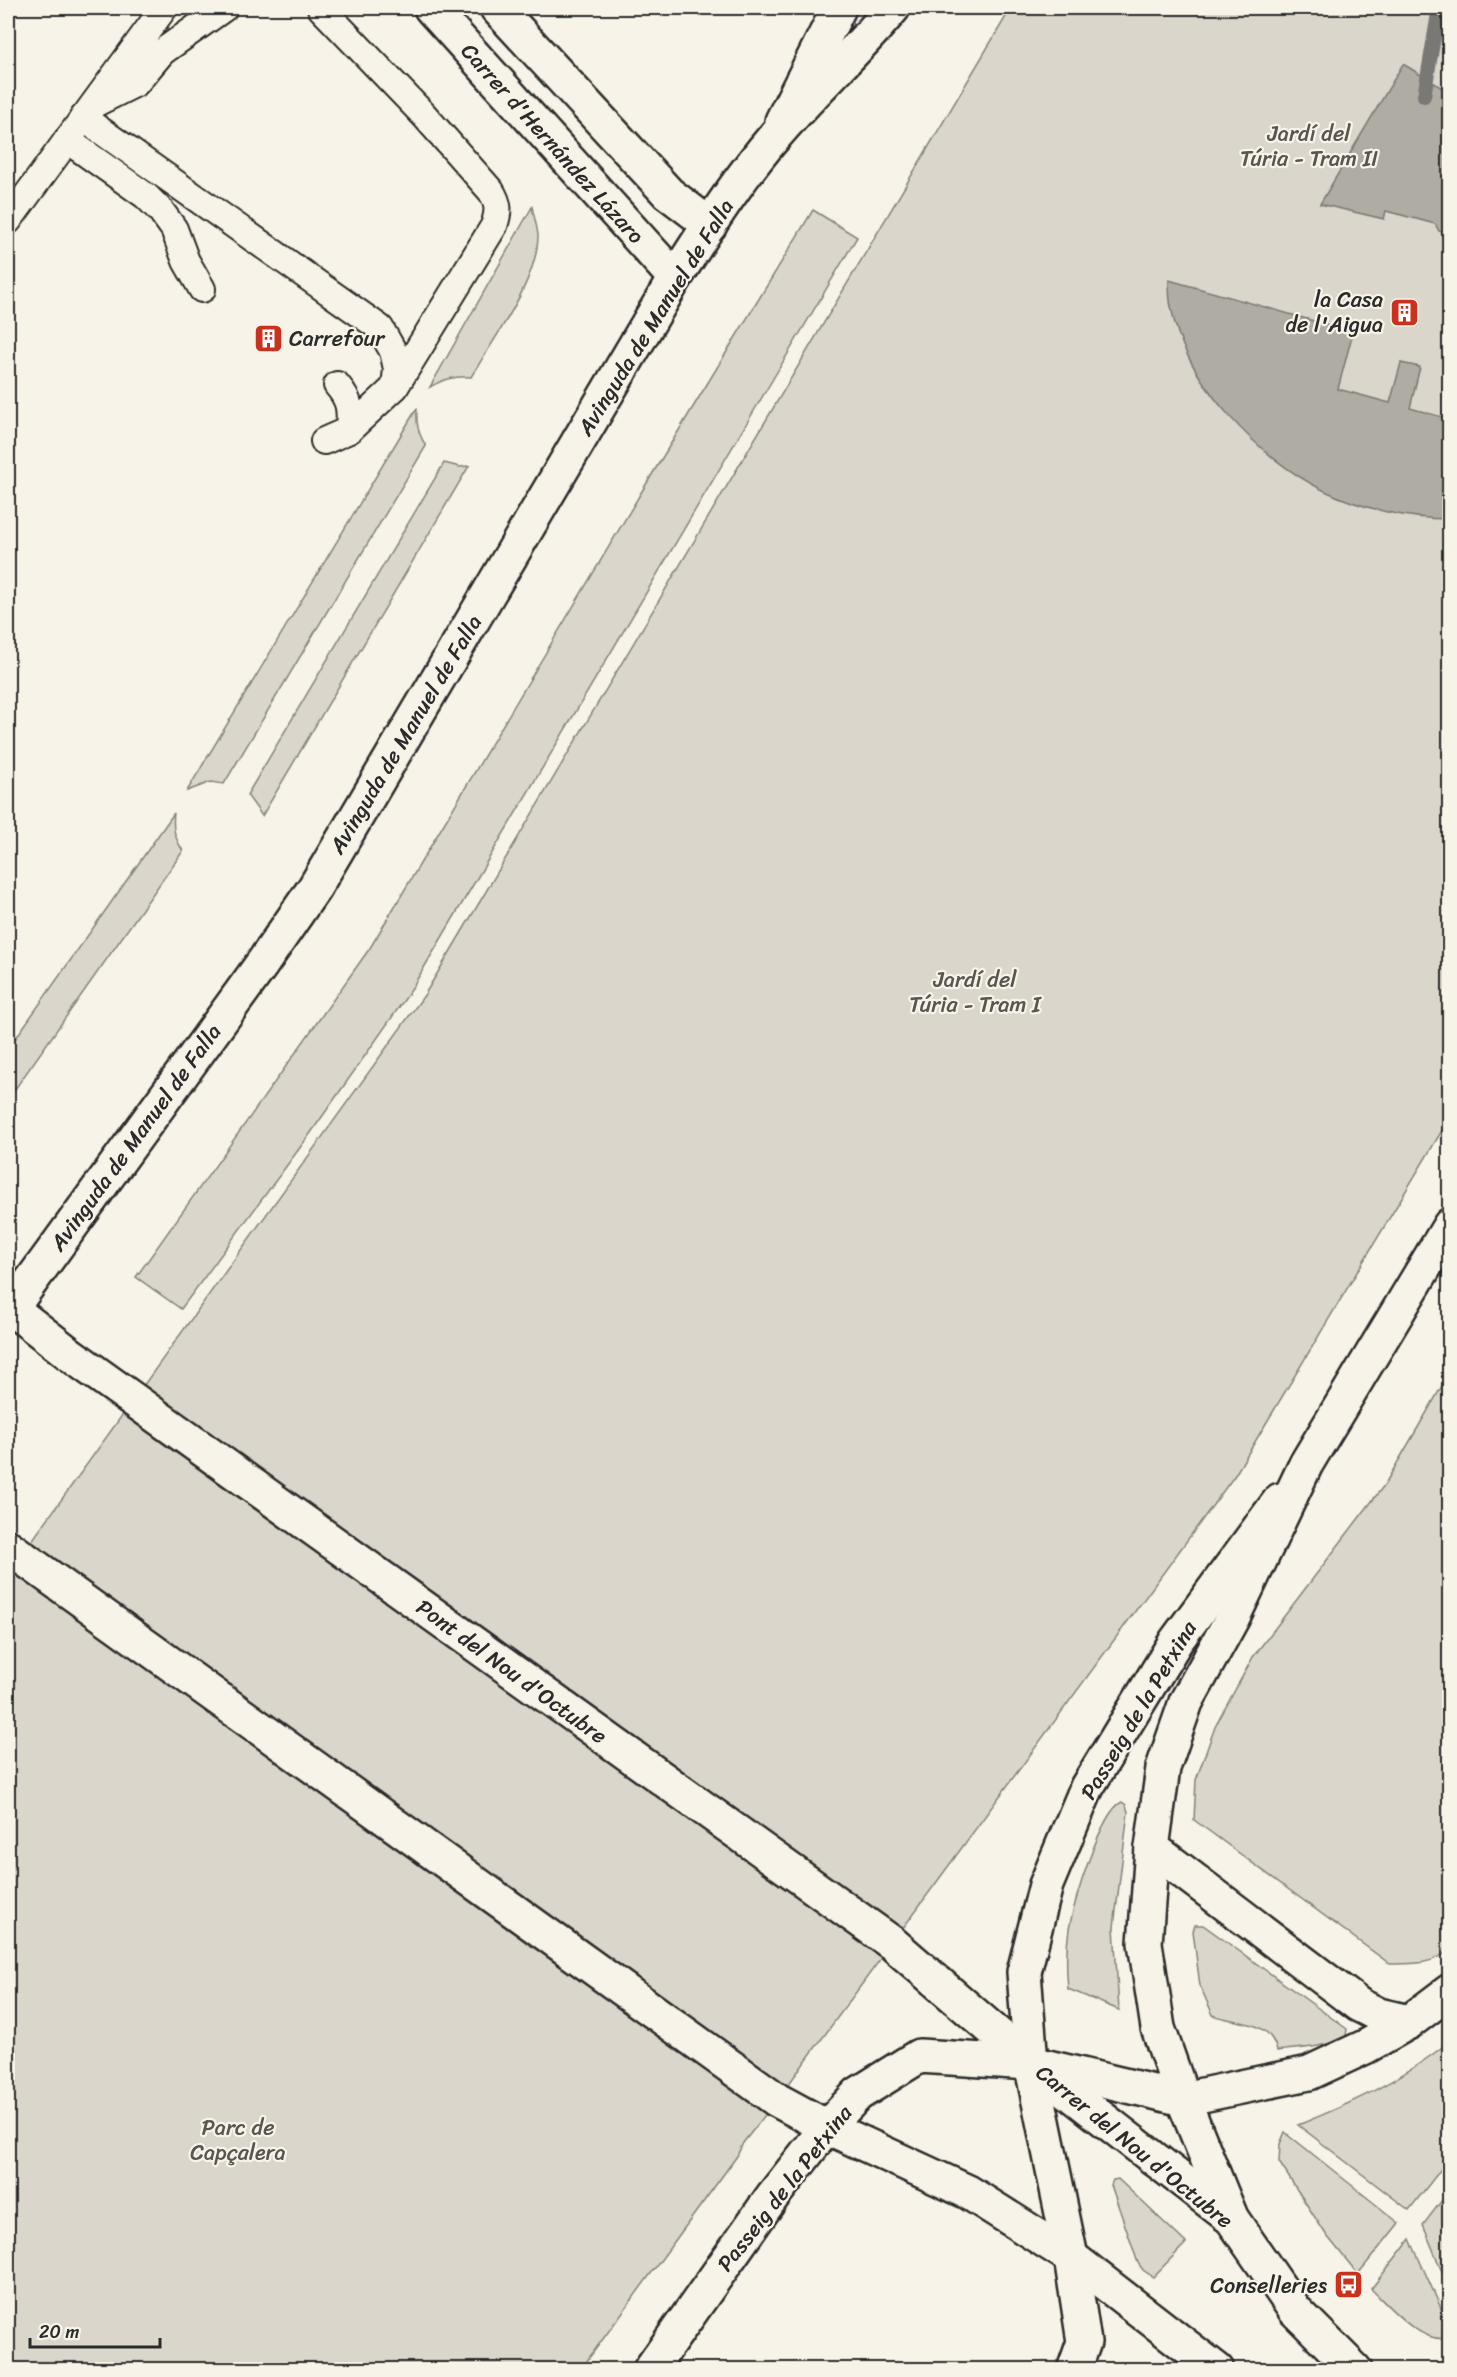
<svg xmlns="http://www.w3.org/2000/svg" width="1457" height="2377" viewBox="0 0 1457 2377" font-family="Sriracha,sans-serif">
	<rect width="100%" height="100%" fill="#f7f3e8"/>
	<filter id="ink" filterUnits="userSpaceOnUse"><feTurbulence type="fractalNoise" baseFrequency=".0167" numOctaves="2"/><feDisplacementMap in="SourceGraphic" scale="12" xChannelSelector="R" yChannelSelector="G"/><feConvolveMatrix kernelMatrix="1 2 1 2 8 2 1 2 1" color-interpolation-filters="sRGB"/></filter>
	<g filter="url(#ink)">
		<g fill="#dad6cc" stroke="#82807c" stroke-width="1.5">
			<path d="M1011 8H1449V1119L1235 1475 777 2100 743 2143 737 2156 581 2369 8 2370V1574L425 994Z"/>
			<path d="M532 207C534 216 537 226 538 235 538 281 494 338 471 377 454 376 444 379 430 387Z"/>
			<path d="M813 210 857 237 409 993 310 1134 181 1309 136 1277 370 948 642 491Z"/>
			<path d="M417 408C416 424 418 433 426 446L224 784 211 782 187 791Z"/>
			<path d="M444 463 460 467 469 466 262 816 247 795Z"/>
			<path d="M174 813C172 829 175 838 183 851L8 1099V1049Z"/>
			<path d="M1449 1374V1950C1433 1965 1411 1964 1390 1964L1194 1820 1196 1780 1215 1727 1253 1657 1385 1484Z"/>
			<path d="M1122 1802 1126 1805 1128 1812 1114 1927 1119 2010 1068 1989C1066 1969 1066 1949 1069 1929 1074 1903 1100 1812 1122 1802Z"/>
			<path d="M1195 1925H1203L1347 2029 1346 2036C1327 2048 1300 2048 1277 2051 1269 2019 1240 2025 1213 2015L1200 1986 1193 1931Z"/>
			<path d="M1449 2042V2159L1409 2210 1298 2125C1355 2102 1401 2080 1449 2042Z"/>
			<path d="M1285 2132 1399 2223 1358 2274 1327 2236 1279 2162 1280 2144Z"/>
			<path d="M1118 2179 1186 2243 1153 2277 1143 2270 1138 2263 1111 2185 1113 2180Z"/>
			<path d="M1449 2191V2289L1423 2225Z"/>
			<path d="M1410 2239 1449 2326V2338C1421 2345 1389 2306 1371 2289Z"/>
		</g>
		<g fill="#afaca4" stroke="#7a7874" stroke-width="1.5">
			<path d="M1403 64 1449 92V234L1439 231 1435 224 1386 211 1384 219 1320 204Z"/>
			<path d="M1169 280 1353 332 1338 389 1390 403 1401 363 1420 367 1410 408 1449 419V519C1408 519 1363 509 1325 491 1259 459 1185 382 1171 307 1169 298 1169 289 1169 280Z"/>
		</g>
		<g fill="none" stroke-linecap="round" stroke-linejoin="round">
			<path stroke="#7a7874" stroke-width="14" d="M1424 96 1439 8"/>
			<defs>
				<g id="lane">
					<path d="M321 8 424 115 491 191C499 204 499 211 494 226L395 387"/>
					<path d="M96 103 136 83 162 52 224 8"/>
					<path d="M83 118 380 328 393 351 397 369 395 387 349 430 324 441"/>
					<path d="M67 140 146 196 161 211 174 229 186 261 202 289"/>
					<path d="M8 221 164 8"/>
					<path d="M337 385C350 400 351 410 349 430"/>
				</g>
				<g id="street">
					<path d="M782 121 839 8"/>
					<path d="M1152 1848 1359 2005 1379 2015 1409 2022"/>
					<path d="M1031 2063 1183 2099 1309 2073 1367 2046 1409 2022 1450 1991"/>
				</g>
				<g id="secondary">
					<path d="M431 8 675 278"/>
					<path d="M497 8 668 193 710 225"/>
					<path d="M650 2370 772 2197 827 2127 858 2094 919 2056 1031 2063"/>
					<path d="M1074 2370 1084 2342 1071 2257 1031 2063 1024 1972 1046 1885 1087 1787 1176 1641 1280 1500"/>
				</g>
				<g id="primary">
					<path d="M8 1306 71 1355 892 1943 1031 2063 1232 2219 1295 2310 1355 2370"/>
					<path d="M8 1313 262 964 315 887 675 278C706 230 737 180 775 136 812 92 856 52 893 8"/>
					<path d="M8 1547 777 2100 827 2127 968 2192 1071 2257 1217 2370"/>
					<path d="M1231 2217 1183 2099 1158 2028 1145 1943 1152 1848 1163 1768 1186 1702 1233 1617 1306 1464 1450 1225"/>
				</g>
			</defs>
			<use href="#lane" stroke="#2b2b2b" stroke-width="30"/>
			<use href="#street" stroke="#2b2b2b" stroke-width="38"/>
			<use href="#secondary" stroke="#2b2b2b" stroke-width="38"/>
			<use href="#primary" stroke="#2b2b2b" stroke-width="38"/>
			<use href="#lane" stroke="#f7f3e8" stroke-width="26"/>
			<use href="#street" stroke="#f7f3e8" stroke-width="33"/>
			<use href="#secondary" stroke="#f7f3e8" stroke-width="33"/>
			<use href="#primary" stroke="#f7f3e8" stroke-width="33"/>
		</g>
	</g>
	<defs>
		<symbol id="building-square" viewBox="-11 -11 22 22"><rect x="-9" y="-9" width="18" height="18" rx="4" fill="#c8321e" stroke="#f7f3e8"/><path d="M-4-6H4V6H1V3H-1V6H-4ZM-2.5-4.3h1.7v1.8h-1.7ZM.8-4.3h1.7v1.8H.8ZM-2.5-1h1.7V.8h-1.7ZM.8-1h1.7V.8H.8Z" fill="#fff"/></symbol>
		<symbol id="bus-square" viewBox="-11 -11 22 22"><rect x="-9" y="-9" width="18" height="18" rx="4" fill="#c8321e" stroke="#f7f3e8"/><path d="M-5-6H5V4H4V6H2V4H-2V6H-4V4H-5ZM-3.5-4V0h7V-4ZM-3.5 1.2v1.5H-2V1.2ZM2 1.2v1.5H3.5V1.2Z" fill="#fff"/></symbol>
	</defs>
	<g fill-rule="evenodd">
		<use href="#building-square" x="1388" y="296" width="33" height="33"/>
		<use href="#building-square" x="252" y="322" width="33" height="33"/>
		<use href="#bus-square" x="1332" y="2268" width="33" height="33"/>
	</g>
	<g text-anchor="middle" stroke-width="4.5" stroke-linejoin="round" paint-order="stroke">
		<g font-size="22" fill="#575653" stroke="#f7f3e8">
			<text x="1309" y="141">Jardí del<tspan x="1309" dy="25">Túria - Tram II</tspan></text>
			<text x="975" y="987">Jardí del<tspan x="975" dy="25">Túria - Tram I</tspan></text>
			<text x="238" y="2135">Parc de<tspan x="238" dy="25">Capçalera</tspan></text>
		</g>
		<g font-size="22" fill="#2b2b2b" stroke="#f7f3e8">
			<text transform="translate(553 143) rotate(48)" y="8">Carrer d'Hernández Lázaro</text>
			<text transform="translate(655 317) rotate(-58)" y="8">Avinguda de Manuel de Falla</text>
			<text transform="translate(405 734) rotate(-59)" y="8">Avinguda de Manuel de Falla</text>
			<text transform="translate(135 1137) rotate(-54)" y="8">Avinguda de Manuel de Falla</text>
			<text transform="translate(512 1671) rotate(36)" y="8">Pont del Nou d'Octubre</text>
			<text transform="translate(1138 1710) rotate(-59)" y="8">Passeig de la Petxina</text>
			<text transform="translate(1135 2146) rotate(39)" y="8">Carrer del Nou d'Octubre</text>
			<text transform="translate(784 2188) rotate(-52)" y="8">Passeig de la Petxina</text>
		</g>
		<g font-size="22" fill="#2b2b2b" stroke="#f7f3e8" text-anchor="end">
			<text x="1383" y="307">la Casa<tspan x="1383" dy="25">de l'Aigua</tspan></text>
			<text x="289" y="346" text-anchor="start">Carrefour</text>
			<text x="1327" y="2293">Conselleries</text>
		</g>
	</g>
	<rect width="1457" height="2377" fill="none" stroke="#f7f3e8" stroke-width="30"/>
	<rect x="15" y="15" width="1427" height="2347" fill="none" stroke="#2b2b2b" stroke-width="2" filter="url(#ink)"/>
	<path d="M30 2338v9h130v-9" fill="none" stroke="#2b2b2b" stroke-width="3"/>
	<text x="39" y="2338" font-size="18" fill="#2b2b2b" stroke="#f7f3e8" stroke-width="4.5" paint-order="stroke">20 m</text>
</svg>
